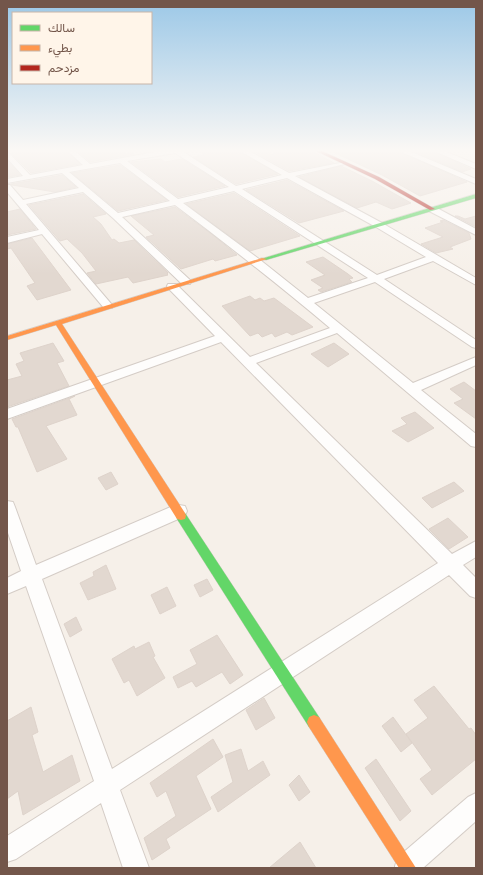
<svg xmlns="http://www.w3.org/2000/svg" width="483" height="875" viewBox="0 0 483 875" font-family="Signika,Vazirmatn,sans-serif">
	<rect width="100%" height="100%" fill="#f6f0e9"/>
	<g fill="#e2d8d0" stroke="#ded3cb">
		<path d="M19 151H67L80 164 31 173 11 153Z"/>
		<path d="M78 151H110L112 153 120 151 125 154 131 153 134 154 90 162Z"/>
		<path d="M200 151H239L278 174 236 184 193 157 204 155Z"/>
		<path d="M253 151H270V155L283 151H312L334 163 289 171Z"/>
		<path d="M331 151H398L467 182 420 196 382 175Z"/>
		<path d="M414 151H433L471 169 462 172Z"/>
		<path d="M161 159 165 162 182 159 225 186 178 197 131 162Z"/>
		<path d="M7 160 20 175 8 177Z"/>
		<path d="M120 165 167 200 118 211 72 173Z"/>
		<path d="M341 166 372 181 411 203 392 209 376 202 357 208 299 177Z"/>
		<path d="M62 175 76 187 55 192 12 185 11 184Z"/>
		<path d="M287 180 344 211 299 223 246 190Z"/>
		<path d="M234 193 300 236 250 251 186 204Z"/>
		<path d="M83 194 106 214 93 217 101 224 112 240 114 239 119 243 134 240 168 273 167 274 168 275 133 283 128 277 96 284 87 273 96 271 82 253 67 239 60 241 29 205Z"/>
		<path d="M175 207 214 236 237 255 215 261 213 259 181 269 146 237 154 235 131 216Z"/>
		<path d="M20 209 36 229 7 235V212Z"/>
		<path d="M455 216H458L465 219 476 216V227Z"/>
		<path d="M443 220 469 233 471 239 450 247 453 249 436 253 421 244 443 237 425 228 443 222 440 221Z"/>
		<path d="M32 238 71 290 37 300 27 286 35 283 11 248 7 249V244Z"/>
		<path d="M323 257 348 274 353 278 349 279 352 282 321 292 318 290 323 288 311 280 325 275 306 262Z"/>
		<path d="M250 296 255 300 260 298 264 301 274 298 313 327 292 335 287 332 275 337 272 333 262 337 258 333 250 336 222 306Z"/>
		<path d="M53 343 64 361 57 363 69 386 7 407V380L22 376 16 364 24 361 20 353Z"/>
		<path d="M334 343 349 354 328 367 311 354Z"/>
		<path d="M464 382 476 391V419L454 403 463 399 450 389Z"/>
		<path d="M75 396 69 399 77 415 46 426 67 459 37 472 18 427H16L12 419Z"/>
		<path d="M415 412 434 428 408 442 392 431 407 424 401 418Z"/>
		<path d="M111 472 118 484 106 490 98 478Z"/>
		<path d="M454 482 464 491 432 508 422 498Z"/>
		<path d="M448 518 468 537 449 549 429 529Z"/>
		<path d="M106 565 116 589 88 600 80 583 94 576 93 572Z"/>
		<path d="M207 579 213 590 200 597 194 585Z"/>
		<path d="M167 587 176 606 160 614 151 595Z"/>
		<path d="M76 617 82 630 70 637 64 624Z"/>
		<path d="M217 635 243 675 230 684 222 672 196 687 192 681 178 688 173 677 197 664 190 650Z"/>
		<path d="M149 642 155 656 153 657 165 678 137 696 129 680 124 683 112 659 134 646 135 649Z"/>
		<path d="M434 686 469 729 471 728 476 735V759L432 795 420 779 432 770 406 734 428 718 414 700Z"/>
		<path d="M264 698 275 718 256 730 246 710Z"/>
		<path d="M31 707 38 732 32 735 43 772 72 755 80 781 23 815 18 791 7 799V721Z"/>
		<path d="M393 717 412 743 401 752 382 726Z"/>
		<path d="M213 739 223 757 196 776 211 809 166 839 170 848 152 860 144 838 176 816 166 791 157 797 150 783Z"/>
		<path d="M241 749 248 771 263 761 270 775 218 812 211 797 233 782 225 755Z"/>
		<path d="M376 759 411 811 400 821 365 768Z"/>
		<path d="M299 775 310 792 299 801 289 785Z"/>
		<path d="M300 842 316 868H269Z"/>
	</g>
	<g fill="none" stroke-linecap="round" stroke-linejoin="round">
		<defs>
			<g id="street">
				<path d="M68 151H75L90 164 160 151H182L236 186 282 175 240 151H249L289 173 345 162V164L295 176 382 223 476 278V285L433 261 384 279 476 340V348L472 347 375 282 314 303 413 383 476 357V365L421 390 476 434V447L471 446 337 333 256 363 452 554 476 541V557L463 565 476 578V598L470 596 449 575 120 790 149 868H123L101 803 16 859 7 862V836L94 781 26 586 7 594V578L21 571 7 530V501L13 502 15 507 36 565 173 506 179 505 185 506 187 511 185 516 42 579 112 769 438 563 221 342 7 419V409L215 336 168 288 167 286 168 284H176L250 357 330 328C280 286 228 245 175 205L122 217 190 280 191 282 190 284H182L113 218 83 192 26 204 113 306 112 308H104L42 234 7 243V237L39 230 7 192V185H10L23 200 79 188 62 173 7 183V179L23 176 7 158V152L9 153 30 175 83 165ZM175 153 229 187 178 199 127 161ZM120 163 170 201 118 213 69 172ZM287 178 376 227 426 257 377 275 242 189ZM234 191 368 278 308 298 259 259 183 203Z"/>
				<path d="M399 151H409L476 179V184Z"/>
				<path d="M434 151H444L476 164V169Z"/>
				<path d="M429 207H435L476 229V235L429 211Z"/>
				<path d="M476 793V821L423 868H395V866L398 857 468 797Z"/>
			</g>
			<g id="fast">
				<path d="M476 194V198L266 260 261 259Z"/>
				<path d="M181 512 185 513 319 717 321 722 319 727 314 729 309 727 177 519 176 516 177 513Z"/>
			</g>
			<g id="slow">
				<path d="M262 258 267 259 62 324 185 513 186 516 185 519 181 520 177 519 56 325 7 340V336Z"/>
				<path d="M314 715 319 717 416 868H399L309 727 307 722 309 717Z"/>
			</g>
			<path id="jam" d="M316 151H322L379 177 435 209 430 210 375 179Z"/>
		</defs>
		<use href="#street" stroke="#d4ccc6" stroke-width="2"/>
		<use href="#fast" stroke="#d4ccc6" stroke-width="1"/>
		<use href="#slow" stroke="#d4ccc6" stroke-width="1"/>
		<use href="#jam" stroke="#d4ccc6" stroke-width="1"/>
		<use href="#street" fill="#fefdfc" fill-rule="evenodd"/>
		<use href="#fast" fill="#63d668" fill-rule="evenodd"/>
		<use href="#slow" fill="#ff974d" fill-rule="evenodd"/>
		<use href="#jam" fill="#b3261e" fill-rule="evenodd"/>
	</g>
	<linearGradient id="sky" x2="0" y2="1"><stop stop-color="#9cc8e7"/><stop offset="0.55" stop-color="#fbf8f5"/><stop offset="1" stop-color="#fbf8f5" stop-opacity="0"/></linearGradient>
	<rect width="483" height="274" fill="url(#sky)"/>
	<rect width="483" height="875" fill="none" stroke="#73564a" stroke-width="16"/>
	<rect x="12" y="12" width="140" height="72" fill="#fff5e9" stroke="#c7b5a9"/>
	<rect x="20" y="25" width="20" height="6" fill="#63d668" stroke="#c7b5a9"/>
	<text x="48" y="32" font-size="12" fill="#73564a">سالك</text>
	<rect x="20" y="45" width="20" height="6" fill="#ff974d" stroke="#c7b5a9"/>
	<text x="48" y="52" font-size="12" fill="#73564a">بطيء</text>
	<rect x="20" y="65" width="20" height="6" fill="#b3261e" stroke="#c7b5a9"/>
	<text x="48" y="72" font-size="12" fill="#73564a">مزدحم</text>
</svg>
